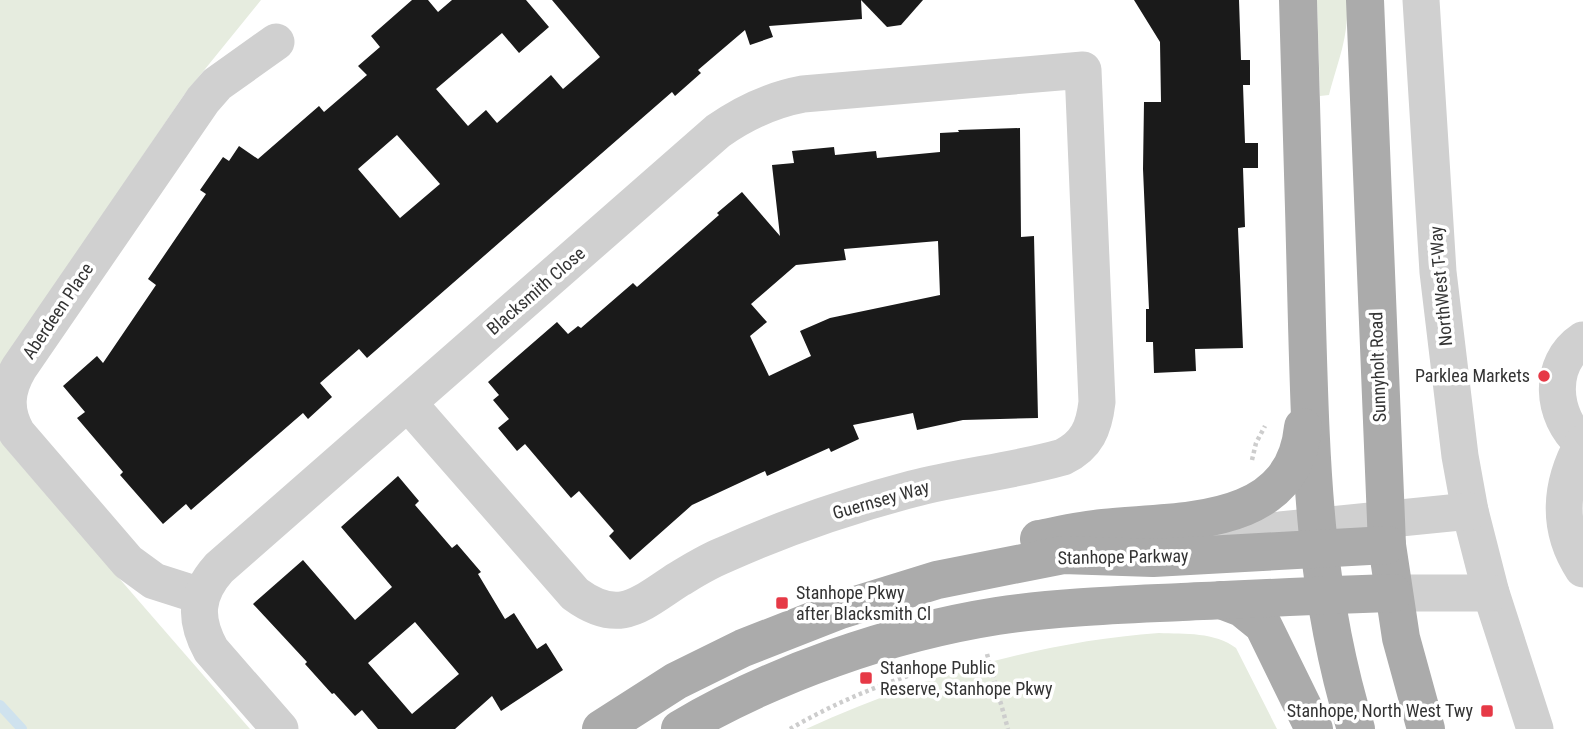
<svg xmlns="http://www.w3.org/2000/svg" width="1583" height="729" viewBox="0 0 1583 729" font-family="'Roboto Condensed',sans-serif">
	<rect width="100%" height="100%" fill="#fff"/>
	<g fill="#e6ecdf">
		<path d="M0 0H261L184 95 0 366Z"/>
		<path d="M1317 0H1347C1349 38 1338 60 1329 95L1320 96Z"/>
		<path d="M0 440 6 448 250 729H0Z"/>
		<path d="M1159 633C1185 634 1215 632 1236 648L1277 729H806C918 678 1036 642 1159 633Z"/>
	</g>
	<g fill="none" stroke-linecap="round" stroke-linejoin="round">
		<path stroke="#cfe2ee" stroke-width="10" d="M0 705 22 729"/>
	</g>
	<g fill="#1a1a1a" fill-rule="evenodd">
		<path d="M412 0H428L438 12 452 0H526L549 27 519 53 502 33 436 89 468 126 486 110 497 123 551 75 563 89 600 57 552 0H861L862 19 769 26 773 37 750 45 745 30 698 70 701 73 675 96 672 92 367 358 359 349 320 383 332 397 308 419 303 413 191 510 186 504 163 524 120 475 123 472 77 418 85 412 63 386 97 356 103 363 156 285 148 279 206 194 200 190 223 157 229 161 239 146 258 159 319 106 324 112 367 75 358 66 380 47 371 36ZM397 135 440 184 400 218 358 169Z"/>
		<path d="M861 0H923L901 25 887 27Z"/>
		<path d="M1134 0H1239L1241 60H1250V85H1243L1245 143H1258V168H1243L1245 227 1238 228 1243 348 1195 349 1196 371 1154 373 1153 342H1146V309H1149L1143 169 1144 102H1161L1160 42Z"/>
		<path d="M1020 128 1021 237 1034 236 1038 418 963 420 917 430 913 413 853 425 859 439 831 452 829 448 767 476 765 471 692 505 630 560 609 536 614 531 579 491 571 498 525 444 517 451 498 428 509 419 493 400 499 395 488 382 557 322 568 334 578 326 581 328 633 283 637 287 719 215 717 213 742 192 780 236 772 165 794 163 792 151 834 147 835 155 876 151 877 158 940 152V133L959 132 958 130ZM938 241 940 295 830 318 800 331 811 356 769 376 750 336 767 322 751 304 796 265 846 260 844 249Z"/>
		<path d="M398 476 419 501 415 505 452 548 457 544 481 572 478 574 505 619 514 613 537 649 546 643 563 670 501 711 492 696 455 729H378L362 710 355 716 334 693 332 694 305 664 307 662 253 604 303 560 355 620 392 587 341 527ZM415 622 459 674 412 714 368 663Z"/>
	</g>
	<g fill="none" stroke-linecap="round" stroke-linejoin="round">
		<g stroke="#cdcdcd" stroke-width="4.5" stroke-dasharray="3.5 3.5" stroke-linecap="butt">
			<path d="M1252 460 1256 443 1265 426"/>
			<path d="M987 654 1008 729"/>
			<path d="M790 729C834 703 881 684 929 669"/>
		</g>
		<g stroke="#d0d0d0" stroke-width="37">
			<path d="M1421 0 1438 272 1460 456 1470 511 1491 593 1535 729"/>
			<path d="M1582 443C1551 416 1547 364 1583 340"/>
			<path d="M1583 443C1560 484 1556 528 1583 569"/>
			<path d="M1175 536 1280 530 1470 511"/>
			<path d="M1393 593H1491"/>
			<path d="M201 596 154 581 128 562 17 433C4 410 6 390 19 368L203 100 217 84 276 42"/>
			<path d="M280 729 211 650C194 619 195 595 219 568L718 131C745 112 771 100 803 94L1083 70 1097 402C1094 428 1087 445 1063 457 1014 471 962 476 912 489 848 506 786 527 726 554 710 560 694 570 679 579 640 604 620 627 575 594L408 403"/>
		</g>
		<g stroke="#ababab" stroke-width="38">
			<path d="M1298 0C1302 108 1304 216 1307 324 1311 464 1314 594 1356 729"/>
			<path d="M1365 0 1387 545 1401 638 1426 729"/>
			<path d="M1039 539C1060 535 1081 530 1103 528 1179 520 1293 529 1303 427"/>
			<path d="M1221 600 1242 608 1263 625 1314 729"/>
			<path d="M601 729 676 681 743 648 840 610 937 580 1063 555 1153 558 1387 545"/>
			<path d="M680 729C773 674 890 633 997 616 1058 607 1120 605 1182 602 1252 599 1323 595 1393 593"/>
		</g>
	</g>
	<g fill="#e63946" stroke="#fff" stroke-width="2.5">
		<circle cx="1544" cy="376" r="7"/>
		<rect x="775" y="596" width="14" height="14" rx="3.5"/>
		<rect x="859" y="671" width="14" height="14" rx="3.5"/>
		<rect x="1480" y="704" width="14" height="14" rx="3.5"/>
	</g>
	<g text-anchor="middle" stroke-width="7" stroke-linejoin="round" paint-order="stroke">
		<g font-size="18" fill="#333" stroke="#fff">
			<text transform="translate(1441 286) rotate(-95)" y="6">NorthWest T-Way</text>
			<text transform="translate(536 291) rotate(-41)" y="6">Blacksmith Close</text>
			<text transform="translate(58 311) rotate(-56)" y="6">Aberdeen Place</text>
			<text transform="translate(1378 367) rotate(-92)" y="6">Sunnyholt Road</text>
			<text transform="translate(881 500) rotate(-16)" y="6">Guernsey Way</text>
			<text transform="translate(1123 557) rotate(-1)" y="6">Stanhope Parkway</text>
		</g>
		<g font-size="18" fill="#333" stroke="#fff" text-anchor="end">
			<text x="1530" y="382">Parklea Markets</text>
			<text x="796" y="599" text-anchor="start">Stanhope Pkwy<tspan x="796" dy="21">after Blacksmith Cl</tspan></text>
			<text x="880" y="674" text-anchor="start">Stanhope Public<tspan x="880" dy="21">Reserve, Stanhope Pkwy</tspan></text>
			<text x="1473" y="717">Stanhope, North West Twy</text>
		</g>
	</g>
</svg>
